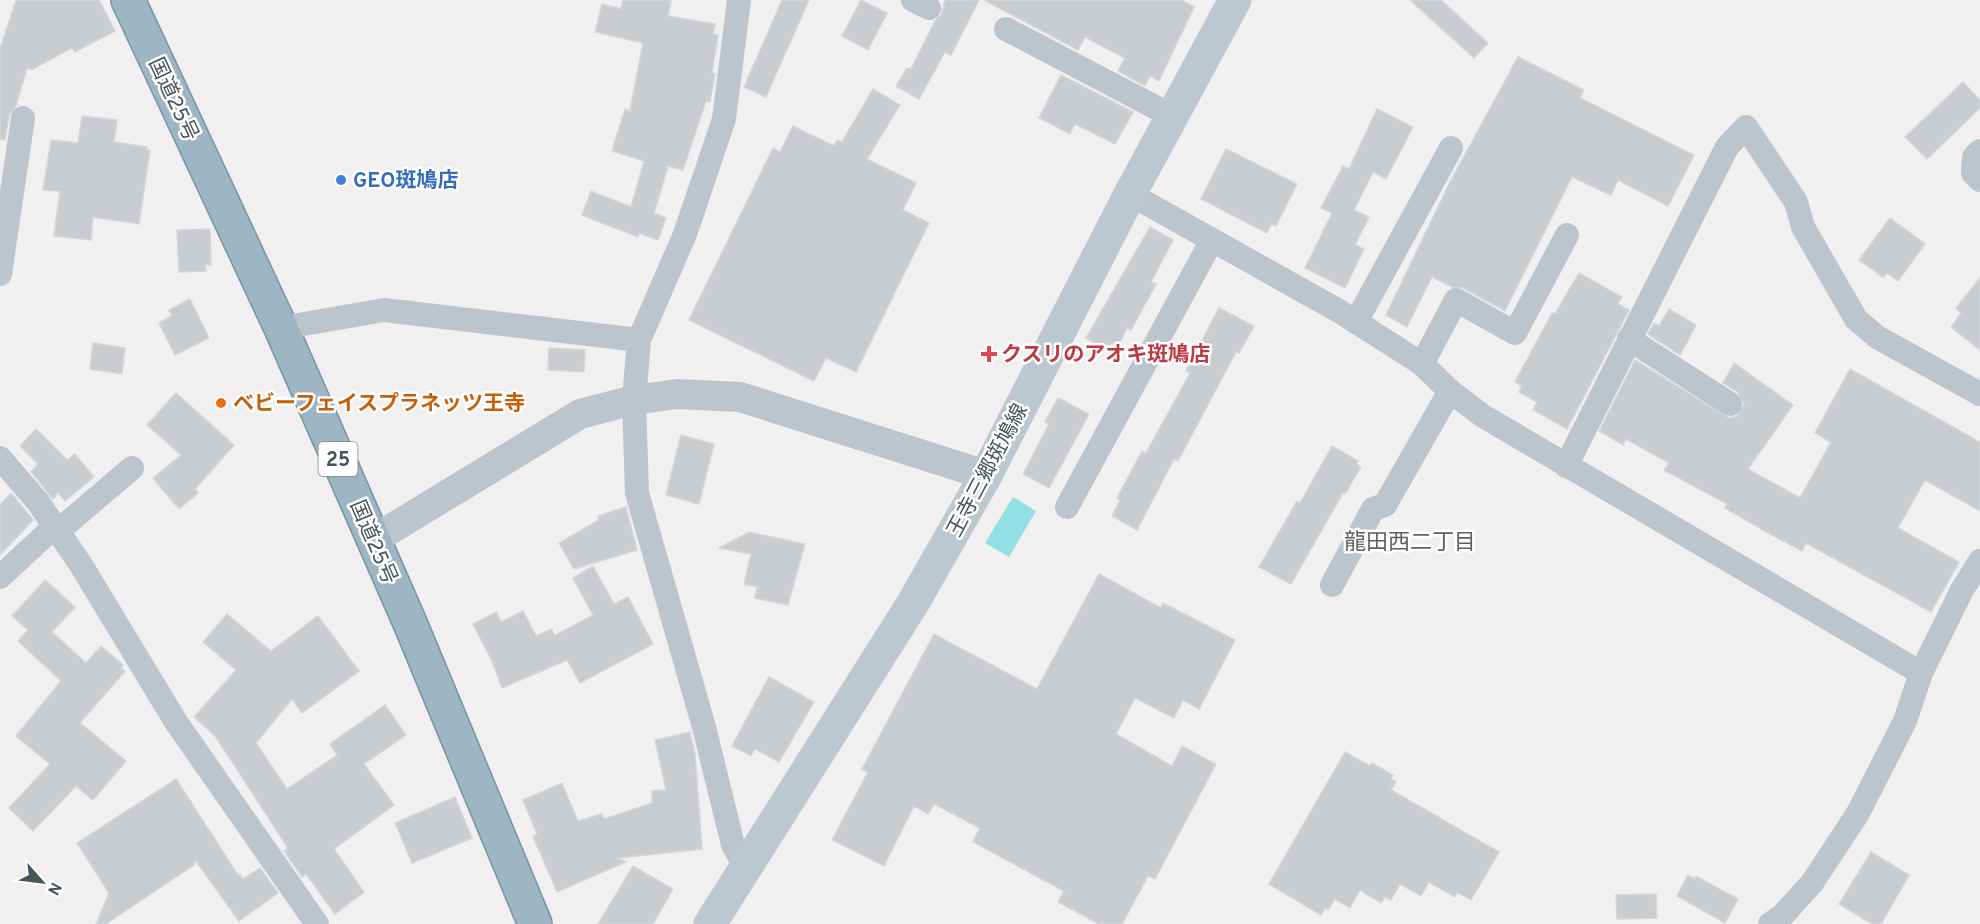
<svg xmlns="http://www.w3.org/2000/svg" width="1980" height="924" viewBox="0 0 1980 924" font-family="Overpass,'Noto Sans JP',sans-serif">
	<rect width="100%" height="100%" fill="#f2eff0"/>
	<path fill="#91e0e6" d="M1013 497 1036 511 1009 557 985 543Z"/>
	<g fill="#c9cdd0" stroke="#d4d6da" stroke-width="1.5">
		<path d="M16 0H99L115 31 75 52 72 48 31 70 27 68 16 106 9 115 5 140 0 139V49Z"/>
		<path d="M623 0H671L668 16 715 24 713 34 718 35 712 73 715 74 710 102 706 101 683 170 668 166 654 213 666 218 658 240 639 233 638 237 582 215 591 191 631 207 644 161 612 151 625 109 630 111 643 43 595 32 602 4 621 9Z"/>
		<path d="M782 0H809L766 97 744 87Z"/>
		<path d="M861 0 887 13 868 50 842 36Z"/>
		<path d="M945 0H979L951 55 945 52 919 99 896 86 907 68 911 69 935 21 941 15Z"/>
		<path d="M984 0H1182L1194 7 1159 81 1150 76 1145 86 1118 71 1125 58 1085 37 1078 50Z"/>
		<path d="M1410 0H1441L1488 43 1474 58Z"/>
		<path d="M1518 57 1584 90 1580 98 1694 155 1668 206 1618 180 1611 195 1572 177 1505 311 1463 288 1452 287 1432 277 1407 327 1386 315 1450 182Z"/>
		<path d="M1061 75 1133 112 1115 144 1075 124 1070 134 1039 118Z"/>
		<path d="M1963 82 1980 100V108L1927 159 1905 137Z"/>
		<path d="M873 89 900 105 867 159 916 183 903 210 929 223 856 372 826 358 814 381 689 320 773 148 780 152 793 126 834 146 837 140 842 142Z"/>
		<path d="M1377 109 1413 127 1386 179 1373 172 1354 210 1369 217 1355 245 1364 249 1345 288 1305 268 1332 213 1321 208 1343 166 1349 169Z"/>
		<path d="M82 116 117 120 114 142 147 147V150H150L139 224 93 217 91 240 54 236 60 191 43 190 51 140 78 143Z"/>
		<path d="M1226 149 1297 184 1276 226 1271 224 1267 233 1201 199Z"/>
		<path d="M1890 218 1925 244 1898 281 1887 273 1883 277 1859 260Z"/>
		<path d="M1150 227 1173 240 1151 282 1156 284 1131 330 1127 328 1118 347 1111 343 1107 350 1086 338Z"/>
		<path d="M210 229 211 265H205L206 271 179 272 177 230Z"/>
		<path d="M1579 273 1622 297 1618 304 1629 310 1567 429 1533 410 1537 402 1519 392 1522 386 1515 382 1552 313 1555 314Z"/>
		<path d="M1980 278V350L1951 327 1961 313 1956 308Z"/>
		<path d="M190 299 209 338 175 355 159 323 172 316 169 310Z"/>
		<path d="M1219 308 1254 326 1239 353 1236 352 1178 461 1174 459 1137 530 1112 516 1120 500 1117 498 1142 451 1146 453 1190 373 1186 371Z"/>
		<path d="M1669 309 1696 325 1680 355 1648 334 1654 323 1659 326Z"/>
		<path d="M93 343 125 348 122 374 90 369Z"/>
		<path d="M549 348 585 350 584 372 548 370Z"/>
		<path d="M1635 360 1729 418 1737 416 1744 405 1738 392 1723 383 1734 363 1793 405 1748 469 1800 498 1831 442 1815 433 1850 369 1980 442V511L1925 480 1898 528 1959 562 1931 612 1806 543 1802 551 1770 534 1725 508 1727 504 1664 470 1669 463 1626 439 1623 445 1599 431Z"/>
		<path d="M176 393 234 445 195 489 198 493 179 509 153 478 181 455 147 425Z"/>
		<path d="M1058 398 1089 414 1049 488 1023 474 1049 424 1045 422Z"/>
		<path d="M36 429 67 460 75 454 94 477 65 501 58 493 53 499 31 472 38 464 20 446Z"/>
		<path d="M681 435 714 444 699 504 666 495Z"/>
		<path d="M1332 446 1358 461 1356 464 1361 467 1345 494 1343 493 1291 584 1259 567 1297 501 1300 503Z"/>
		<path d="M11 493 33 520 0 555V505Z"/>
		<path d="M626 507 637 550 574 569 559 543 599 520 598 516Z"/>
		<path d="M749 532 805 544 788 605 755 598 757 587 744 584 751 554 719 548Z"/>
		<path d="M593 566 614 604 628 597 653 644 580 683 567 660 502 688 492 661 473 624 496 612 501 622 523 611 536 636 552 629 554 636 593 615 573 578Z"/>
		<path d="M1099 574 1161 608 1163 603 1235 640 1199 709 1183 700 1174 718 1135 698 1116 734 1172 766 1182 746 1216 764 1155 879 1148 876 1122 924H1099L1058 902 1064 891 973 842 980 828 934 804 928 814 914 806 884 866 832 840 868 772 862 769 934 634 1037 689Z"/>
		<path d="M45 580 75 607 52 632 86 663 101 646 123 665 121 668 125 671 80 723 126 761 93 800 76 786 33 831 9 808 50 764 16 736 61 681 18 641 28 630 12 616Z"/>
		<path d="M227 614 271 651 318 616 359 671 302 713 292 699 256 743 287 789 337 755 330 744 385 705 406 735 364 764 394 805 334 849 364 892 335 914 306 874 302 877 284 851 288 848 215 736 194 717 236 670 203 642Z"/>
		<path d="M769 677 814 702 779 762 755 749 751 756 732 746Z"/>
		<path d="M690 732 695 754 702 849 618 858 626 862 557 892 533 836 537 834 523 800 562 783 578 821 602 814 604 819 652 803V791L666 790 655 740Z"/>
		<path d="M1345 752 1370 766 1372 763 1393 775 1391 779 1396 782 1391 790 1499 852 1471 900 1457 892 1455 897 1429 882 1421 896 1400 884 1391 900 1385 897 1381 903 1360 890 1350 908 1335 899 1328 910 1325 908 1321 915 1269 884Z"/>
		<path d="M176 779 238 875 240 874 243 879 260 868 278 893 239 921 195 860 194 865 106 924H96L109 893 77 843Z"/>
		<path d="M455 797 472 838 412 863 395 823Z"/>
		<path d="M1871 852 1909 875 1881 924H1872L1839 904Z"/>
		<path d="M633 866 673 889 653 924H598Z"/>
		<path d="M1688 875 1695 879 1696 876 1738 899 1725 923 1677 896Z"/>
		<path d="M1656 894 1657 918 1617 919 1616 895Z"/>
	</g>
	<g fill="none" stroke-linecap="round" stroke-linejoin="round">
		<defs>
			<path id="trunk" d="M128 0 281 328 410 623 535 924"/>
		</defs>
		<use href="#trunk" stroke="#7694a6" stroke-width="36"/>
		<g stroke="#bcc5cb" stroke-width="24">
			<path d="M739 0 724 119 685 234 639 340 634 400 637 493 704 727 733 845 747 870"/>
			<path d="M913 0 929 8"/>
			<path d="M1006 29 1172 116"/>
			<path d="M1980 151 1974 157 1973 173 1980 180"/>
			<path d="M1130 194 1339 311 1422 364 1450 391 1483 416 1921 673"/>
			<path d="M0 274 23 118"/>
			<path d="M1356 322 1451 148"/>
			<path d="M281 328 384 310 639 340"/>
			<path d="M1629 339 1730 404"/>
			<path d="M1422 364 1456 300 1515 333 1567 235"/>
			<path d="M0 458 38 502 81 565 176 722 317 924"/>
			<path d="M1566 466 1727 147 1746 127 1796 202 1803 227 1856 319 1877 337 1980 394"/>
			<path d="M1067 507 1212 240"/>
			<path d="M58 531 132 468"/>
			<path d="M0 577 55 526"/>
			<path d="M1332 585 1373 509 1385 505 1450 391"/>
			<path d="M1770 924 1782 916 1812 883 1858 813 1905 721 1921 673 1962 590 1980 561"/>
		</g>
		<path stroke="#bcc5cb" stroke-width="30" d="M373 540 580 414 634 400 677 394 740 397 986 475"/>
		<path stroke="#bcc8d0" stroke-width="33" d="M710 924 913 603 986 475 1130 194 1235 0"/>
		<use href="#trunk" stroke="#9eb6c3" stroke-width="33"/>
	</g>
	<circle fill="#3f7fe0" stroke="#fff" stroke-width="2" cx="341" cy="180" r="6"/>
	<path fill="#e0444e" stroke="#fff" stroke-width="2" d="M986 345h6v6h6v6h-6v6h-6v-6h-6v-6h6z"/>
	<circle fill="#e8710a" stroke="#fff" stroke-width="2" cx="221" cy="403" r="6"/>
	<g text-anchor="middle" stroke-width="5" stroke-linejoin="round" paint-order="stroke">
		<rect fill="#fff" stroke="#7f888c" stroke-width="1.5" x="318.5" y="442" width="39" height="34" rx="4.5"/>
		<g font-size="20" font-weight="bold" fill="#48555b">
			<text x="338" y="466">25</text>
		</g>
		<g font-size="21" fill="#48555b" stroke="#fff">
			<text transform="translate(174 99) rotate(65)" y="7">国道25号</text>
			<text transform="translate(987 470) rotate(-62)" y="7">王寺三郷斑鳩線</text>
			<text transform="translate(374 542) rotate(67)" y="7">国道25号</text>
		</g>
		<g font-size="21" font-weight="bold" fill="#366cbe" stroke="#fff" text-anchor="start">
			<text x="353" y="187">GEO斑鳩店</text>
		</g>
		<g font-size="21" font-weight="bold" fill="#be3a42" stroke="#fff" text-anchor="start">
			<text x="1001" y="361">クスリのアオキ斑鳩店</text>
		</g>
		<g font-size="21" font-weight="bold" fill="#c56008" stroke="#fff" text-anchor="start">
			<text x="233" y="410">ベビーフェイスプラネッツ王寺</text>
		</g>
		<g font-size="22" fill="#5c6164" stroke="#fff">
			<text x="1410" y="549">龍田西二丁目</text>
		</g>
	</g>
	<g transform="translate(42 882) rotate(118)" stroke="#ffffff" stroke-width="4.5" paint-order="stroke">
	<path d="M0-4.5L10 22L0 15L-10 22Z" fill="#48555b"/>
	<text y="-9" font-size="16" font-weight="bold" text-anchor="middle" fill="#48555b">N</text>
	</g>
</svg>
